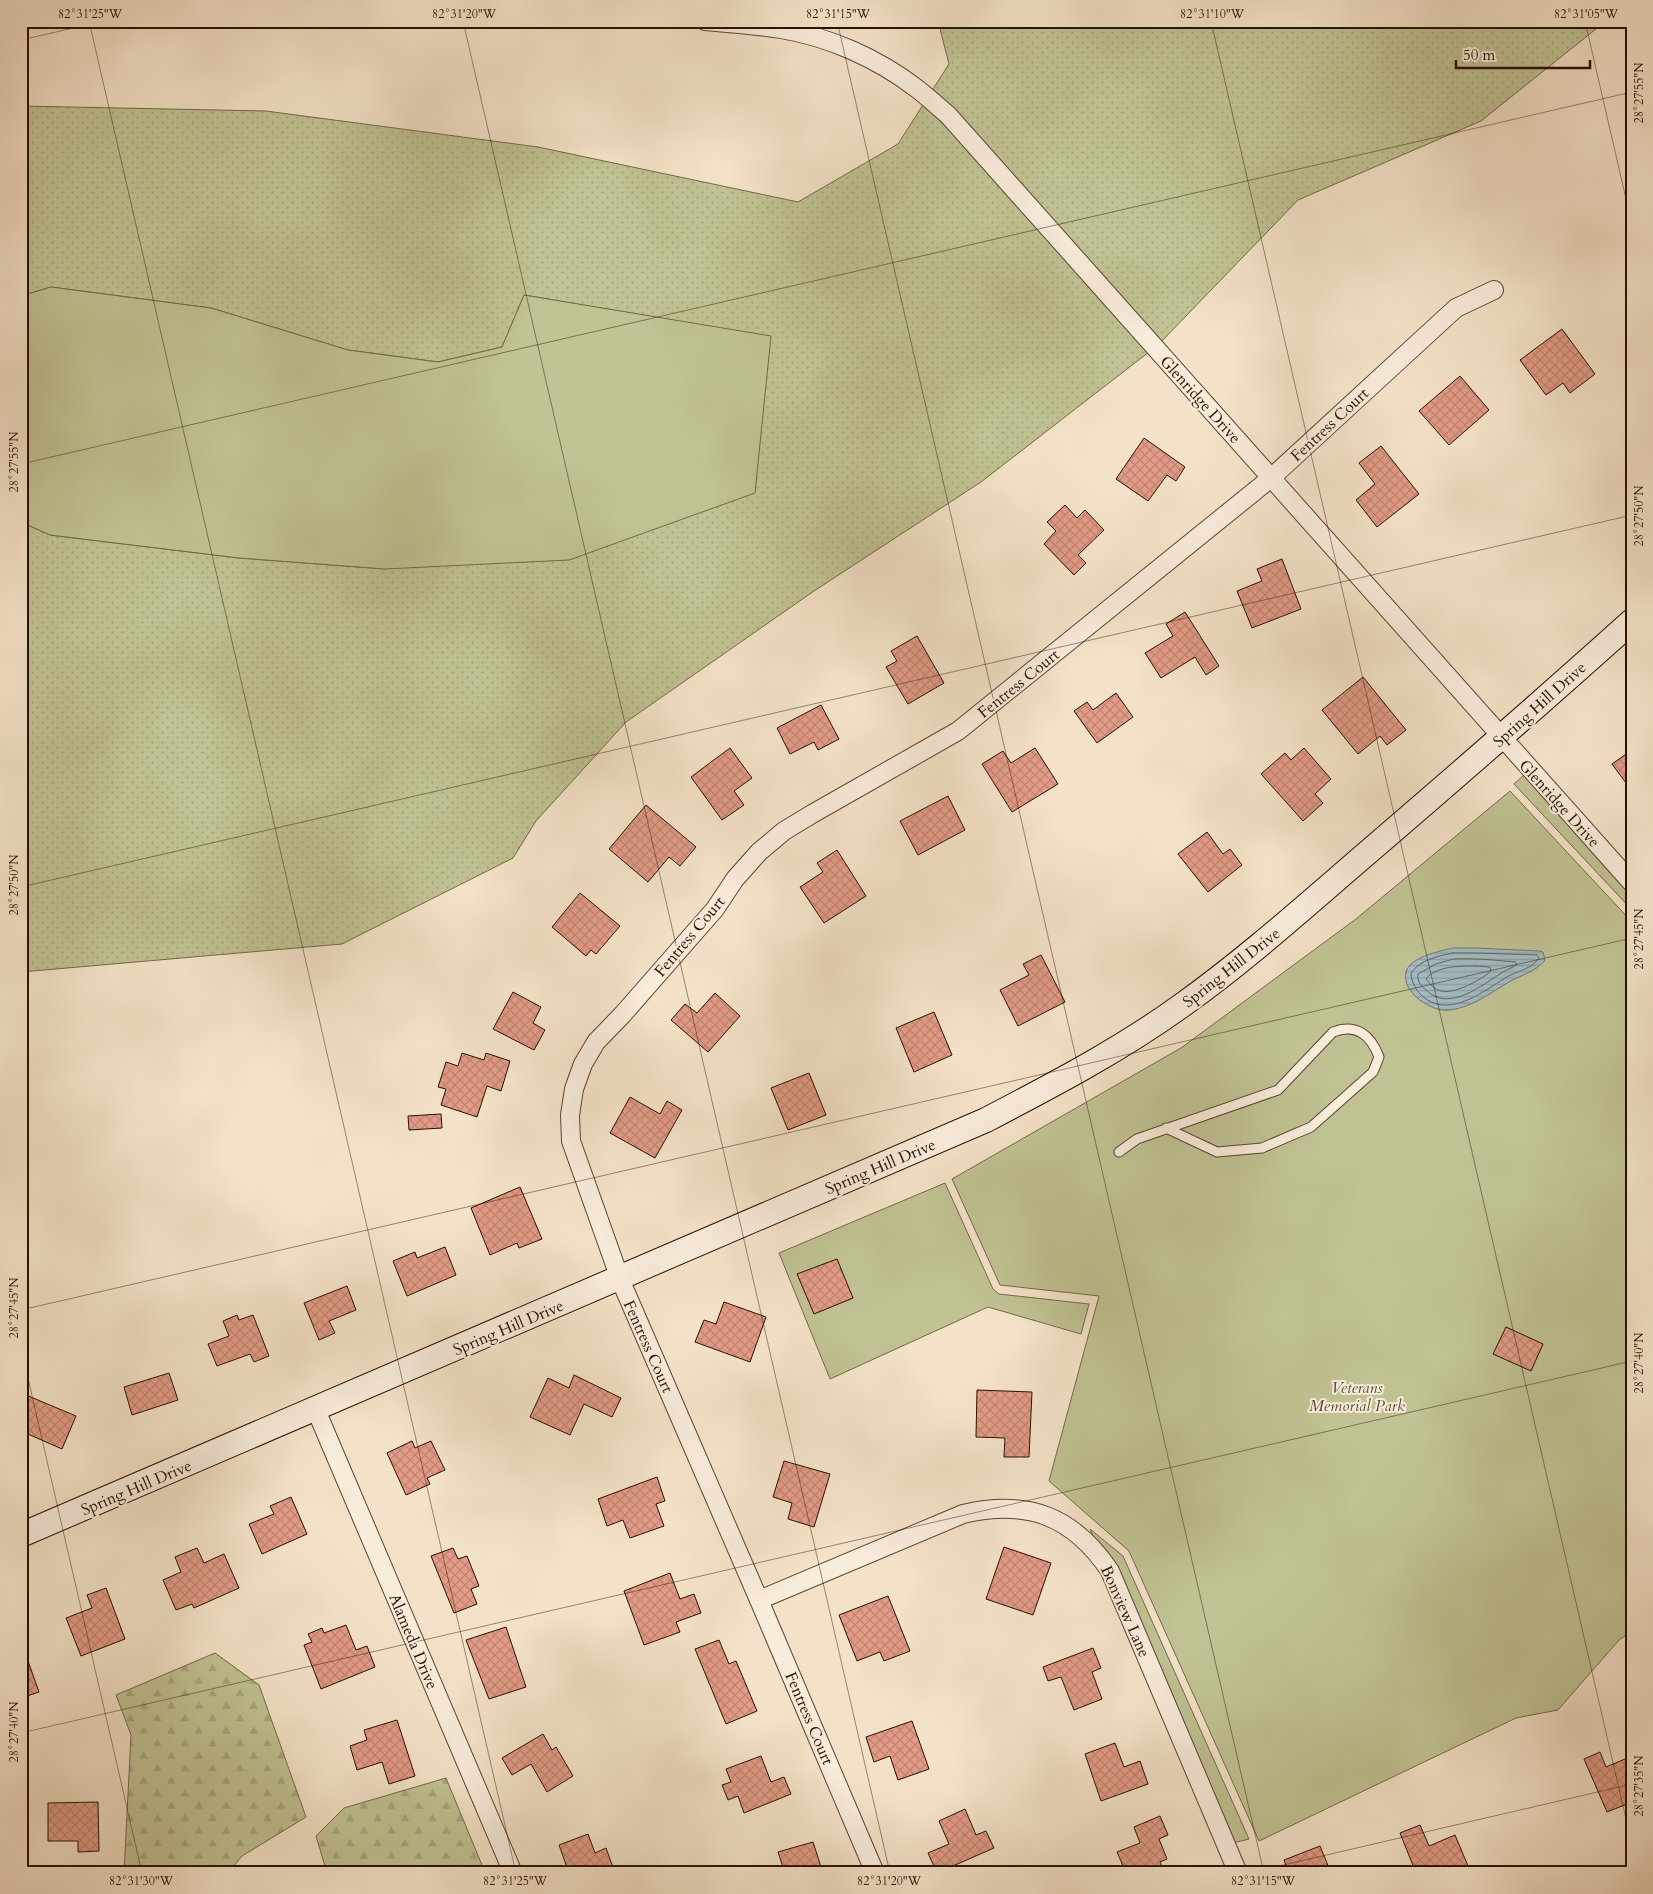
<svg xmlns="http://www.w3.org/2000/svg" width="1653" height="1894" viewBox="0 0 1653 1894" font-family="Cardo,serif">
	<defs>
		<pattern id="grass-dots" width="8" height="8" patternUnits="userSpaceOnUse" patternTransform="scale(1.25)"><rect width="8" height="8" fill="#c0c293"/><path d="M2 2h.1M6 6h.1" fill="none" stroke="#a5a67d" stroke-width="1.8" stroke-linecap="round"/></pattern>
		<pattern id="forest-firs" width="22" height="20" patternUnits="userSpaceOnUse" patternTransform="scale(1.25)"><rect width="22" height="20" fill="#c0c293"/><path d="M5 1l3.5 6h-7zM16 11l3.5 6h-7z" fill="#a5a67d"/></pattern>
		<pattern id="water-rules" width="6" height="5" patternUnits="userSpaceOnUse" patternTransform="scale(1.25)"><rect width="6" height="5" fill="#a2bac1"/><path d="M0 2.5h6" fill="none" stroke="#8c9fa4"/></pattern>
		<pattern id="building-cross-hatch" width="8" height="8" patternUnits="userSpaceOnUse" patternTransform="scale(1.25)"><rect width="8" height="8" fill="#e29b86"/><path d="M0 0l8 8M0 8l8-8" fill="none" stroke="#c28472"/></pattern>
	</defs>
	<rect width="100%" height="100%" fill="#f4e2c8"/>
	<filter id="stains"><feTurbulence type="fractalNoise" baseFrequency=".004" numOctaves="4"/><feColorMatrix values="0 0 0 0 .2 0 0 0 0 .09 0 0 0 0 .02 0 0 0 .5 -.17"/></filter>
	<radialGradient id="worn" r=".72"><stop offset=".6" stop-color="#630" stop-opacity="0"/><stop offset="1" stop-color="#630" stop-opacity=".3"/></radialGradient>
	<path fill="url(#grass-dots)" stroke="#74684a" d="M938 21H1606L1481 121 1298 200 1158 345 981 482 814 591 626 722 536 821 513 858 342 944 21 972V522L50 535 239 558 385 569 771 337 524 295 502 347 438 362 348 350 211 308 51 287 21 296V106L266 111 538 147 798 202 898 144 949 64Z"/>
	<g fill="url(#forest-firs)" stroke="#74684a">
		<path d="M215 1653 259 1685 306 1817 242 1856 228 1873H124L131 1735 116 1695Z"/>
		<path d="M446 1778 484 1870 477 1873H327L316 1836 344 1808Z"/>
	</g>
	<g fill="#c0c293" stroke="#74684a">
		<path d="M51 287 211 308 348 350 438 362 502 347 524 295 771 336 755 493 569 560 385 569 239 558 50 535 21 522V296Z"/>
		<path d="M1533 767 1632 885V910L1514 784Z"/>
		<path d="M1510 791 1632 922V1631L1619 1640 1558 1710 1516 1718 1259 1841 1129 1551 1049 1481 1099 1296 1000 1285 952 1179 1181 1048 1356 919Z"/>
		<path d="M945 1183 993 1289 999 1294 1089 1304 1081 1334 988 1307 830 1379 779 1253Z"/>
		<path d="M1090 1529 1123 1556 1249 1839 1233 1843 1102 1560Z"/>
	</g>
	<path fill="url(#water-rules)" stroke="#717674" d="M1453 948H1476L1540 951 1543 952 1545 960C1536 972 1521 975 1509 982 1490 993 1473 1007 1450 1010 1433 1013 1401 993 1406 972 1410 957 1440 951 1453 948Z"/>
	<g fill="none" stroke-linecap="round" stroke-linejoin="round">
		<g stroke="#656460" stroke-width="1">
			<path d="M1453 953H1476L1537 955 1539 958C1532 969 1517 971 1507 977 1482 992 1447 1021 1420 994 1415 988 1411 981 1411 973 1420 960 1438 956 1453 953Z"/>
			<path d="M1454 959C1474 958 1495 960 1515 962L1517 964C1513 968 1508 969 1503 972 1482 985 1449 1013 1426 990 1421 986 1417 981 1418 974L1436 964Z"/>
			<path d="M1475 966 1490 967 1491 971C1483 979 1453 995 1441 991 1435 990 1430 984 1426 979 1435 966 1460 966 1475 966Z"/>
		</g>
	</g>
	<g fill="url(#building-cross-hatch)" stroke="#280f00">
		<path d="M1562 329 1595 374 1570 393 1563 383 1546 395 1520 360Z"/>
		<path d="M1460 376 1489 410 1449 445 1419 411Z"/>
		<path d="M1144 438 1185 467 1176 481 1167 475 1148 501 1116 479Z"/>
		<path d="M1381 446 1419 494 1377 527 1356 500 1375 484 1359 463Z"/>
		<path d="M1065 505 1077 518 1085 510 1104 530 1078 555 1086 563 1074 575 1044 544 1056 531 1047 522Z"/>
		<path d="M1282 559 1301 609 1252 628 1237 591 1262 581 1257 569Z"/>
		<path d="M1185 612 1219 666 1206 675 1195 657 1161 678 1145 653 1173 636 1166 624Z"/>
		<path d="M917 636 944 683 908 704 886 667 897 661 891 651Z"/>
		<path d="M1363 677 1406 730 1387 745 1380 736 1358 754 1322 710Z"/>
		<path d="M1116 693 1133 717 1097 743 1074 711 1087 702 1093 710Z"/>
		<path d="M821 705 839 739 818 750 814 742 790 754 777 728Z"/>
		<path d="M730 748 752 778 734 791 744 805 722 820 691 777Z"/>
		<path d="M1035 748 1058 784 1012 812 982 764 1003 751 1011 763Z"/>
		<path d="M1304 748 1331 779 1315 794 1323 803 1303 821 1261 774 1285 753 1291 760Z"/>
		<path d="M1632 750V791L1612 764Z"/>
		<path d="M948 796 965 830 918 855 900 821Z"/>
		<path d="M646 805 696 847 680 866 669 857 648 882 609 849Z"/>
		<path d="M1207 832 1223 854 1230 849 1242 865 1208 892 1178 854Z"/>
		<path d="M837 850 866 896 824 923 800 887 823 872 817 863Z"/>
		<path d="M580 893 620 926 596 954 591 950 586 956 552 927Z"/>
		<path d="M1041 955 1065 1002 1018 1026 1000 990 1029 975 1023 964Z"/>
		<path d="M513 992 541 1007 533 1023 545 1030 534 1050 493 1029Z"/>
		<path d="M715 993 740 1016 708 1052 671 1020 685 1004 697 1013Z"/>
		<path d="M934 1012 952 1055 914 1072 896 1028Z"/>
		<path d="M462 1053 484 1060 486 1053 510 1061 501 1091 487 1086 477 1117 441 1105 446 1089 438 1087 446 1062 458 1066Z"/>
		<path d="M809 1073 826 1115 788 1130 771 1088Z"/>
		<path d="M630 1097 660 1114 667 1101 682 1110 655 1158 610 1133Z"/>
		<path d="M441 1114 442 1128 409 1130 408 1116Z"/>
		<path d="M520 1187 542 1239 519 1248 517 1243 490 1255 471 1208Z"/>
		<path d="M445 1247 456 1275 407 1296 393 1261 415 1252 417 1258Z"/>
		<path d="M837 1259 853 1298 814 1314 797 1274Z"/>
		<path d="M347 1286 356 1310 329 1321 335 1333 319 1340 304 1303Z"/>
		<path d="M724 1302 766 1317 750 1362 695 1342 704 1320 716 1324Z"/>
		<path d="M237 1315 239 1320 253 1315 269 1356 254 1362 250 1354 217 1366 208 1344 229 1336 223 1321Z"/>
		<path d="M1506 1327 1543 1344 1531 1371 1493 1354Z"/>
		<path d="M169 1373 178 1400 132 1415 124 1387Z"/>
		<path d="M574 1375 621 1398 612 1417 584 1404 570 1435 530 1417 548 1378 569 1388Z"/>
		<path d="M977 1390 1032 1392 1029 1457H1004L1005 1438 976 1437Z"/>
		<path d="M26 1395 76 1416 62 1449 21 1431V1406Z"/>
		<path d="M412 1441 415 1448 431 1441 445 1470 427 1478 430 1484 406 1495 387 1453Z"/>
		<path d="M784 1461 830 1474 814 1527 788 1519 792 1503 773 1497Z"/>
		<path d="M657 1477 665 1501 656 1504 664 1526 630 1538 623 1520 607 1526 598 1499Z"/>
		<path d="M291 1497 307 1534 262 1554 249 1524 274 1514 270 1506Z"/>
		<path d="M1004 1547 1051 1563 1033 1615 986 1599Z"/>
		<path d="M197 1548 204 1563 224 1554 239 1588 194 1608 192 1604 176 1610 163 1580 181 1572 175 1557Z"/>
		<path d="M453 1548 458 1559 467 1556 479 1586 471 1589 477 1604 454 1613 431 1556Z"/>
		<path d="M670 1573 680 1599 694 1594 701 1613 676 1622 680 1632 644 1645 624 1591Z"/>
		<path d="M106 1588 125 1639 81 1656 66 1618 92 1608 87 1595Z"/>
		<path d="M888 1596 910 1651 884 1661 880 1652 857 1661 839 1615Z"/>
		<path d="M346 1625 356 1650 367 1646 375 1667 321 1689 304 1645 312 1642 308 1634 322 1628 324 1633Z"/>
		<path d="M506 1627 526 1687 489 1699 466 1640Z"/>
		<path d="M719 1640 729 1664 736 1661 757 1711 726 1724 695 1649Z"/>
		<path d="M21 1647H23L39 1692 21 1698Z"/>
		<path d="M1093 1648 1101 1668 1092 1672 1102 1699 1074 1710 1061 1677 1048 1681 1043 1667Z"/>
		<path d="M397 1720 415 1776 389 1784 382 1762 357 1770 350 1746 367 1740 364 1730Z"/>
		<path d="M912 1721 929 1769 898 1780 890 1756 874 1762 866 1737Z"/>
		<path d="M543 1734 552 1750 556 1747 573 1776 547 1792 531 1764 512 1775 502 1758Z"/>
		<path d="M1115 1743 1124 1767 1140 1761 1148 1784 1101 1801 1085 1754Z"/>
		<path d="M1600 1752 1606 1767 1632 1756V1802L1607 1812 1584 1759Z"/>
		<path d="M761 1756 771 1782 784 1777 791 1794 744 1813 738 1796 728 1800 722 1785 731 1782 726 1769Z"/>
		<path d="M98 1802 99 1851 78 1852V1841H48V1803Z"/>
		<path d="M965 1809 976 1835 986 1831 994 1848 937 1873 928 1853 949 1844 939 1821Z"/>
		<path d="M1160 1816 1168 1835 1159 1839 1167 1859 1160 1862 1165 1873H1126L1117 1852 1140 1843 1134 1827Z"/>
		<path d="M1420 1825 1429 1846 1455 1835 1471 1873H1416L1400 1833Z"/>
		<path d="M588 1834 595 1853 606 1848 615 1873H569L559 1845Z"/>
		<path d="M813 1842 823 1873H785L778 1852Z"/>
		<path d="M1320 1846 1331 1873H1289L1284 1860Z"/>
	</g>
	<g fill="none" stroke-linecap="round" stroke-linejoin="round">
		<defs>
			<path id="service" d="M1119 1152 1137 1139 1278 1090 1333 1032C1356 1023 1371 1035 1379 1057L1373 1072 1311 1127 1262 1148 1217 1152 1166 1128"/>
			<g id="minor">
				<path d="M705 21C730 23 756 25 781 29 829 37 877 58 916 88 927 96 937 106 948 115L1632 883"/>
				<path d="M316 1410 513 1873"/>
				<path d="M759 1600 963 1514C1028 1499 1073 1516 1110 1571L1238 1873"/>
				<path d="M875 1873 759 1600 620 1279 571 1141 570 1115 574 1089 583 1064 596 1042 623 1014 715 909 735 879 759 852 784 831 812 814 958 731 1271 478 1456 308 1494 290"/>
				<path d="M1631 1873 1632 1872"/>
			</g>
			<path id="secondary" d="M21 1535 986 1120C1053 1085 1120 1050 1181 1006 1244 961 1301 910 1359 860 1451 781 1542 702 1632 621"/>
		</defs>
		<use href="#service" stroke="#5b4432" stroke-width="11"/>
		<use href="#minor" stroke="#5b4432" stroke-width="20"/>
		<use href="#secondary" stroke="#280f00" stroke-width="26"/>
		<use href="#service" stroke="#f8ecdb" stroke-width="9"/>
		<use href="#minor" stroke="#f8ecdb" stroke-width="18"/>
		<use href="#secondary" stroke="#f8ecdb" stroke-width="24"/>
	</g>
	<path fill="none" stroke="#280f00" stroke-width="1" stroke-opacity="0.45" d="M89 21 516 1873M463 21 890 1873M837 21 1264 1873M1211 21 1632 1845M1585 21 1632 225M21 40 104 21M21 464 1632 92M21 887 1632 515M21 1310 1632 938M21 1348 142 1873M21 1733 1632 1361M1249 1873 1632 1784"/>
	<g text-anchor="middle" stroke-width="4" stroke-linejoin="round" paint-order="stroke">
		<g font-size="16" fill="#280f00" stroke="#f8ecdb">
			<text transform="translate(1201 399) rotate(48)" y="6">Glenridge Drive</text>
			<text transform="translate(1329 424) rotate(-43)" y="6">Fentress Court</text>
			<text transform="translate(1018 683) rotate(-39)" y="6">Fentress Court</text>
			<text transform="translate(1539 704) rotate(-42)" y="6">Spring Hill Drive</text>
			<text transform="translate(1560 803) rotate(48)" y="6">Glenridge Drive</text>
			<text transform="translate(689 936) rotate(-50)" y="6">Fentress Court</text>
			<text transform="translate(1231 967) rotate(-38)" y="6">Spring Hill Drive</text>
			<text transform="translate(880 1166) rotate(-23)" y="6">Spring Hill Drive</text>
			<text transform="translate(508 1327) rotate(-23)" y="6">Spring Hill Drive</text>
			<text transform="translate(649 1346) rotate(66)" y="6">Fentress Court</text>
			<text transform="translate(136 1487) rotate(-23)" y="6">Spring Hill Drive</text>
			<text transform="translate(1126 1611) rotate(66)" y="6">Bonview Lane</text>
			<text transform="translate(414 1641) rotate(67)" y="6">Alameda Drive</text>
			<text transform="translate(810 1718) rotate(67)" y="6">Fentress Court</text>
		</g>
		<g font-size="16" font-style="italic" fill="#5d4e33" stroke="#f8ecdb">
			<text x="1357" y="1393">Veterans<tspan x="1357" dy="18">Memorial Park</tspan></text>
		</g>
	</g>
	<rect width="1653" height="1894" fill="none" stroke="#f4e2c8" stroke-width="55"/>
	<path d="M1456 60v8h134v-8" fill="none" stroke="#280f00" stroke-width="2.5"/>
	<text x="1463" y="60" font-size="15" fill="#280f00" stroke="#f8ecdb" stroke-width="4" paint-order="stroke">50 m</text>
	<rect x="28" y="28" width="1598" height="1838" fill="none" stroke="#280f00" stroke-width="2"/>
	<g font-size="12" text-anchor="middle" fill="#280f00">
		<text x="90" y="18">82°31'25"W</text>
		<text x="464" y="18">82°31'20"W</text>
		<text x="838" y="18">82°31'15"W</text>
		<text x="1212" y="18">82°31'10"W</text>
		<text x="1586" y="18">82°31'05"W</text>
		<text transform="translate(1639 93) rotate(-90)" y="4">28°27'55"N</text>
		<text transform="translate(14 462) rotate(-90)" y="4">28°27'55"N</text>
		<text transform="translate(1639 516) rotate(-90)" y="4">28°27'50"N</text>
		<text transform="translate(14 885) rotate(-90)" y="4">28°27'50"N</text>
		<text transform="translate(1639 939) rotate(-90)" y="4">28°27'45"N</text>
		<text transform="translate(14 1308) rotate(-90)" y="4">28°27'45"N</text>
		<text transform="translate(1639 1363) rotate(-90)" y="4">28°27'40"N</text>
		<text transform="translate(14 1732) rotate(-90)" y="4">28°27'40"N</text>
		<text transform="translate(1639 1786) rotate(-90)" y="4">28°27'35"N</text>
		<text x="141" y="1885">82°31'30"W</text>
		<text x="515" y="1885">82°31'25"W</text>
		<text x="889" y="1885">82°31'20"W</text>
		<text x="1263" y="1885">82°31'15"W</text>
	</g>
	<rect width="100%" height="100%" filter="url(#stains)"/>
	<rect width="100%" height="100%" fill="url(#worn)"/>
</svg>
